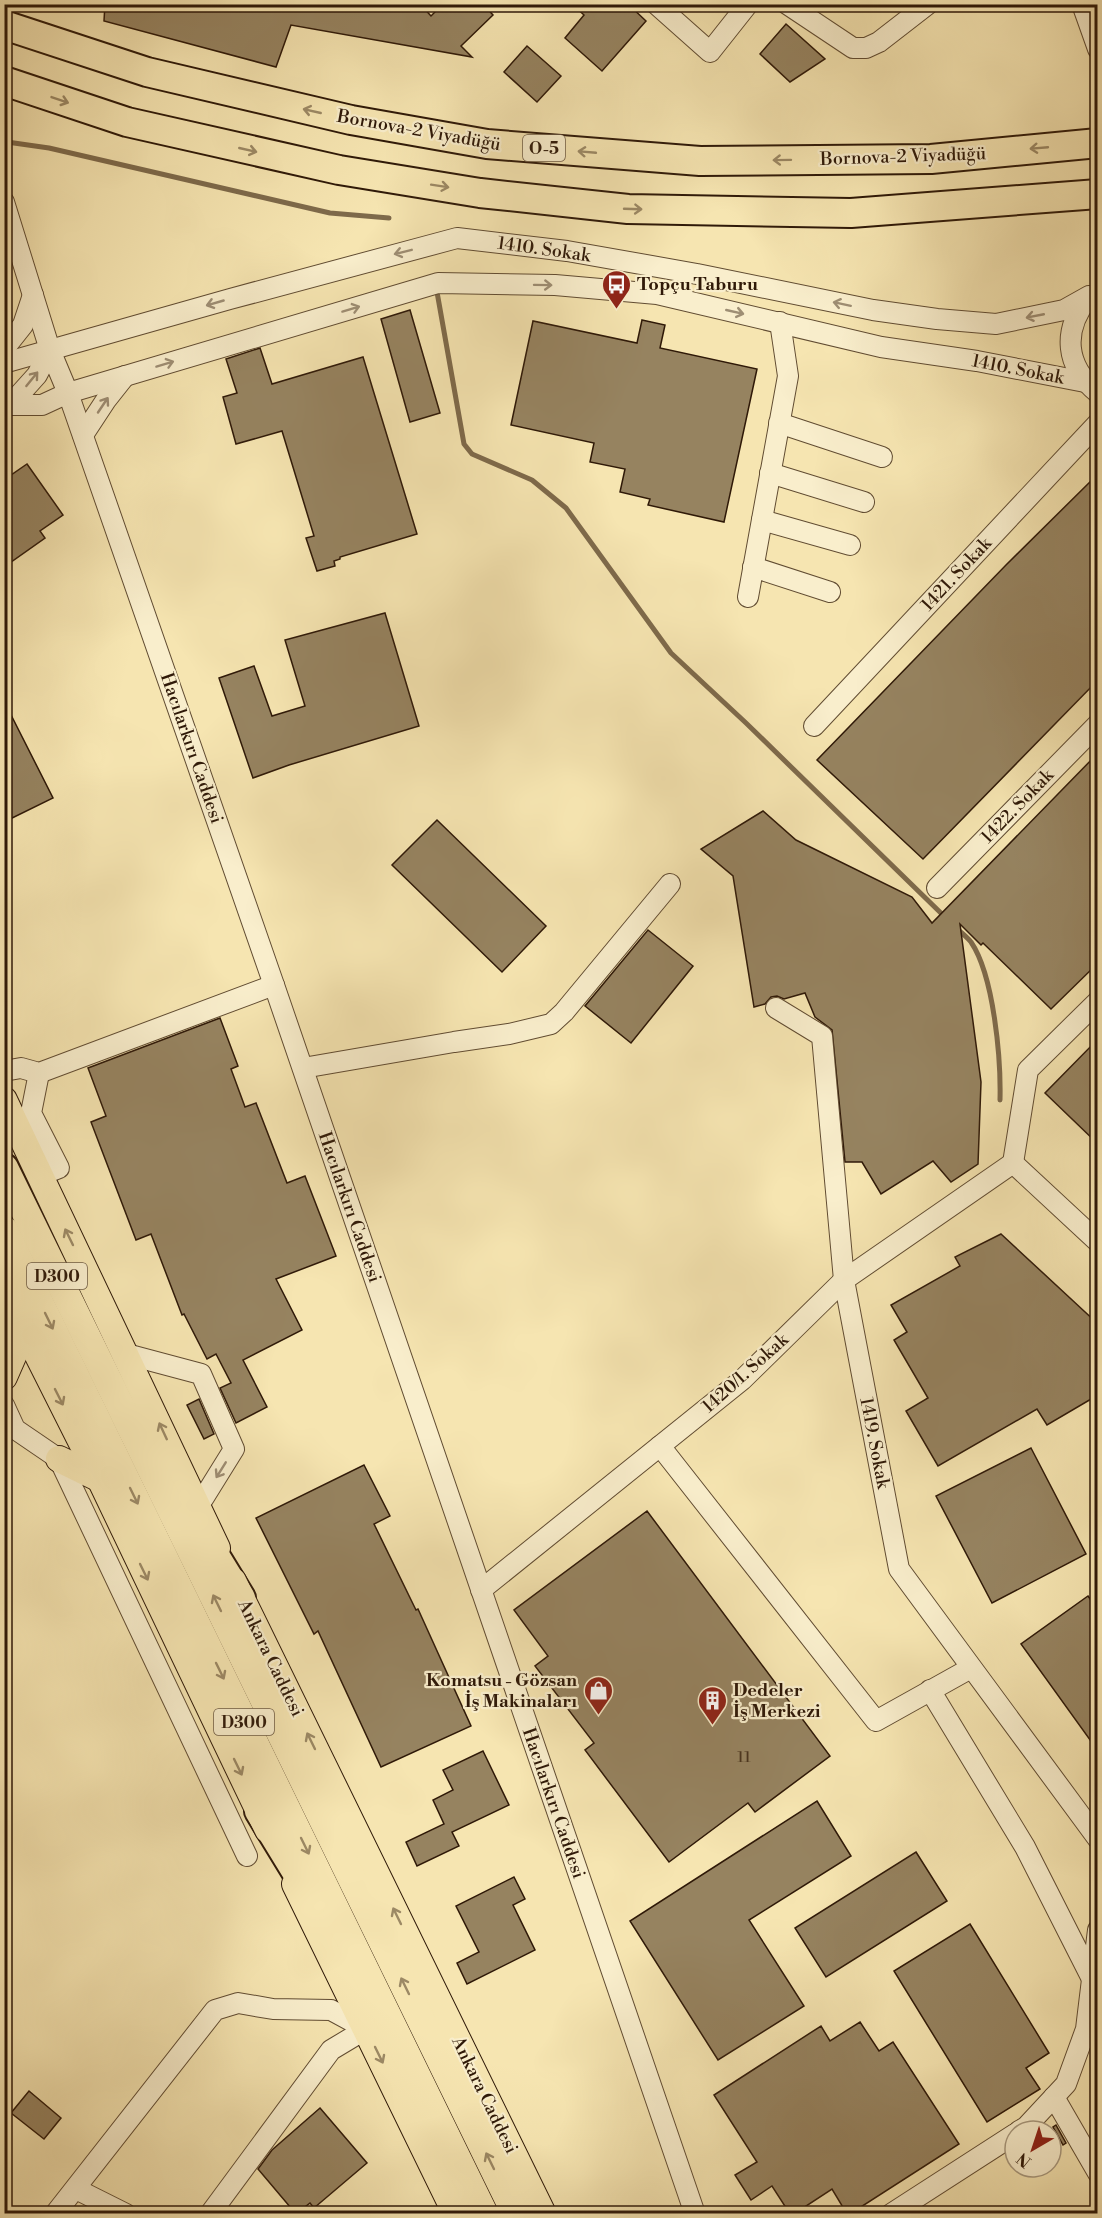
<svg xmlns="http://www.w3.org/2000/svg" width="1102" height="2218" viewBox="0 0 1102 2218" font-family="'Libre Bodoni',serif">
	<rect width="100%" height="100%" fill="#f6e5b1"/>
	<filter id="stains"><feTurbulence type="fractalNoise" baseFrequency=".00333" numOctaves="4"/><feColorMatrix values="0 0 0 0 .2 0 0 0 0 .09 0 0 0 0 .02 0 0 0 .5 -.17"/></filter>
	<radialGradient id="worn" r=".72"><stop offset=".6" stop-color="#630" stop-opacity="0"/><stop offset="1" stop-color="#630" stop-opacity=".3"/></radialGradient>
	<g fill="none" stroke-linecap="round" stroke-linejoin="round">
		<g stroke="#7e6a4b" stroke-width="5">
			<path d="M7 142 49 148 330 213 389 218"/>
			<path d="M437 292 464 444 472 454 532 480 566 508 671 653 746 723 946 918"/>
			<path d="M957 929C962 933 967 937 971 942 994 976 1001 1059 1000 1100"/>
		</g>
	</g>
	<g fill="#968360" stroke="#2f1908" stroke-width="1.5">
		<path d="M105 4H420L431 16 443 4H483L493 15 461 46 472 57 291 25 276 67 104 21Z"/>
		<path d="M572 4H628L646 21 602 71 565 38 584 15Z"/>
		<path d="M786 24 825 59 790 82 760 54Z"/>
		<path d="M527 46 561 76 537 102 504 72Z"/>
		<path d="M410 310 440 413 410 422 381 319Z"/>
		<path d="M642 320 665 325 660 348 757 369 724 522 648 505 650 499 620 492 625 469 590 462 594 443 511 425 533 321 637 343Z"/>
		<path d="M260 348 272 384 363 357 417 534 340 557V559L334 561 335 566 317 571 306 538 314 536 282 431 236 444 223 397 237 393 226 359Z"/>
		<path d="M27 464 63 515 40 531 45 538 4 567V480Z"/>
		<path d="M1098 474V680L923 859 817 760 1006 565Z"/>
		<path d="M385 613 419 726 289 765 253 778 219 678 254 666 272 716 305 706 285 640Z"/>
		<path d="M4 701 53 798 4 822Z"/>
		<path d="M1098 753V963L1051 1009 983 943 981 945 960 924 981 1082 978 1164 951 1182 933 1161 881 1194 862 1162H845L832 1030 815 1017 805 993 784 999 777 996 771 997 765 1004 754 1007 733 876 701 849 763 811 796 840 912 897 932 923Z"/>
		<path d="M437 820 546 926 502 972 392 865Z"/>
		<path d="M648 930 693 966 631 1043 585 1006Z"/>
		<path d="M220 1018 238 1066 231 1069 245 1107 256 1103 287 1183 305 1176 336 1256 276 1279 302 1330 243 1360 267 1407 236 1423 220 1388 231 1383 216 1354 207 1359 184 1314 182 1315 151 1234 136 1240 91 1122 106 1116 88 1068Z"/>
		<path d="M1098 1039V1144L1045 1093Z"/>
		<path d="M1001 1234 1098 1324V1395L1047 1425 1037 1409 938 1466 906 1411 928 1398 894 1340 907 1332 891 1305 960 1266 955 1257Z"/>
		<path d="M199 1399 214 1434 204 1439 187 1405Z"/>
		<path d="M1031 1448 1086 1554 992 1603 936 1496Z"/>
		<path d="M364 1465 390 1516 374 1524 416 1610 418 1609 471 1726 381 1767 318 1631 314 1634 256 1518Z"/>
		<path d="M647 1511 830 1756 755 1812 748 1803 669 1862 585 1750 594 1743 535 1666 548 1656 514 1610Z"/>
		<path d="M1088 1596 1098 1610V1751L1021 1644Z"/>
		<path d="M483 1751 509 1805 452 1832 459 1846 417 1866 406 1842 444 1824 433 1800 453 1790 443 1770Z"/>
		<path d="M817 1801 851 1856 749 1920 804 2006 718 2060 630 1921Z"/>
		<path d="M916 1852 947 1901 826 1977 795 1928Z"/>
		<path d="M514 1877 525 1899 513 1905 535 1950 467 1984 457 1963 479 1952 456 1906Z"/>
		<path d="M970 1924 1049 2053 1026 2068 1040 2089 987 2122 894 1971Z"/>
		<path d="M860 2022 879 2051 893 2042 959 2144 850 2214H847L832 2189 794 2214H790L772 2186 751 2200 735 2175 757 2162 714 2095 821 2026 830 2041Z"/>
		<path d="M29 2091 61 2118 44 2139 11 2113Z"/>
		<path d="M320 2108 367 2163 314 2208 310 2203 296 2214 258 2169 272 2150Z"/>
		<path d="M1056 2125 1066 2143 1063 2145 1053 2127Z"/>
	</g>
	<g fill="none" stroke-linecap="round" stroke-linejoin="round">
		<defs>
			<g id="minor">
				<path d="M656 4 710 52 748 4"/>
				<path d="M787 4 853 48H866L879 42 928 4"/>
				<path d="M1082 4 1098 49"/>
				<path d="M4 202 50 350 68 393 274 985 695 2214"/>
				<path d="M1088 298C1062 331 1065 366 1098 393"/>
				<path d="M4 349 23 325 33 295"/>
				<path d="M4 363 230 299 457 238 567 251 697 274 873 310 937 319 996 324 1064 310 1089 296"/>
				<path d="M4 405H42L68 393 438 283 555 285 657 294 881 347 977 361 1085 382"/>
				<path d="M10 405 37 375 50 350"/>
				<path d="M779 423 882 457"/>
				<path d="M83 435 106 400 125 376"/>
				<path d="M770 473 864 502"/>
				<path d="M762 520 850 545"/>
				<path d="M753 567 830 592"/>
				<path d="M748 597 788 376 780 322"/>
				<path d="M814 726 1098 423"/>
				<path d="M937 888 1098 724"/>
				<path d="M776 1008 822 1036 844 1280 899 1569 1098 1839"/>
				<path d="M303 1068 454 1042 509 1034 551 1024 564 1012 670 884"/>
				<path d="M4 1071 21 1068 39 1073 274 985"/>
				<path d="M39 1073 31 1113 59 1168 39 1176"/>
				<path d="M1013 1163 1028 1070 1098 1001"/>
				<path d="M1013 1163 1098 1242"/>
				<path d="M126 1354 201 1374 234 1449 198 1507"/>
				<path d="M4 1405 15 1429 59 1459 247 1856"/>
				<path d="M660 1446 876 1721 971 1668"/>
				<path d="M481 1590 742 1380 844 1280 1013 1163"/>
				<path d="M930 1690 1025 1847 1092 1979"/>
				<path d="M1054 2097 1098 2173"/>
				<path d="M1019 2131 1026 2127 1066 2084 1086 2029 1098 1930"/>
				<path d="M76 2189 126 2214"/>
				<path d="M55 2214 215 2010 238 2003 273 2009 331 2010 366 2029"/>
				<path d="M210 2214 331 2050 366 2029"/>
				<path d="M891 2214 1015 2134"/>
			</g>
			<g id="major">
				<path d="M4 1100 217 1548"/>
				<path d="M4 1288 100 1479 268 1830"/>
				<path d="M4 1377 25 1329"/>
				<path d="M59 1459 100 1479"/>
				<path d="M233 1581 543 2214"/>
				<path d="M295 1884 456 2214"/>
			</g>
			<g id="highway">
				<path d="M4 25 147 72 351 120 487 144 700 161 931 159 1098 143"/>
				<path d="M4 81 127 122 339 170 480 193 628 209 851 213 1098 194"/>
				<path d="M4 1168 516 2214"/>
				<path d="M4 1230 484 2214"/>
				<path d="M200 1531 241 1598"/>
				<path d="M259 1811 314 1901"/>
			</g>
		</defs>
		<use href="#minor" stroke="#614c32" stroke-width="22"/>
		<use href="#major" stroke="#2f1908" stroke-width="28"/>
		<use href="#highway" stroke="#2f1908" stroke-width="32"/>
		<use href="#minor" stroke="#f9eecc" stroke-width="20"/>
		<use href="#major" stroke="#f6e5b1" stroke-width="26"/>
		<use href="#highway" stroke="#f6e5b1" stroke-width="28"/>
	</g>
	<defs><path id="oneway-shaft" d="M-6 0H5M1.5-3L5.5 0L1.5 3" fill="none" stroke-width="1.6" stroke-linecap="round" stroke-linejoin="round" transform="scale(1.5)"/></defs>
	<g stroke="#9c8965">
		<use href="#oneway-shaft" transform="translate(60 100) rotate(19)"/>
		<use href="#oneway-shaft" transform="translate(312 111) rotate(-167)"/>
		<use href="#oneway-shaft" transform="translate(1039 148) rotate(175)"/>
		<use href="#oneway-shaft" transform="translate(248 150) rotate(13)"/>
		<use href="#oneway-shaft" transform="translate(587 152) rotate(-175)"/>
		<use href="#oneway-shaft" transform="translate(782 160) rotate(179)"/>
		<use href="#oneway-shaft" transform="translate(440 186) rotate(9)"/>
		<use href="#oneway-shaft" transform="translate(633 209) rotate(2)"/>
		<use href="#oneway-shaft" transform="translate(69 1237) rotate(-116)"/>
		<use href="#oneway-shaft" transform="translate(49 1321) rotate(64)"/>
		<use href="#oneway-shaft" transform="translate(59 1397) rotate(63)"/>
		<use href="#oneway-shaft" transform="translate(163 1431) rotate(-115)"/>
		<use href="#oneway-shaft" transform="translate(134 1496) rotate(64)"/>
		<use href="#oneway-shaft" transform="translate(144 1572) rotate(64)"/>
		<use href="#oneway-shaft" transform="translate(217 1603) rotate(-116)"/>
		<use href="#oneway-shaft" transform="translate(220 1671) rotate(64)"/>
		<use href="#oneway-shaft" transform="translate(311 1741) rotate(-116)"/>
		<use href="#oneway-shaft" transform="translate(238 1767) rotate(64)"/>
		<use href="#oneway-shaft" transform="translate(305 1846) rotate(64)"/>
		<use href="#oneway-shaft" transform="translate(397 1916) rotate(-116)"/>
		<use href="#oneway-shaft" transform="translate(405 1986) rotate(-116)"/>
		<use href="#oneway-shaft" transform="translate(379 2055) rotate(64)"/>
		<use href="#oneway-shaft" transform="translate(490 2161) rotate(-116)"/>
	</g>
	<g stroke="#9e8e74">
		<use href="#oneway-shaft" transform="translate(403 252) rotate(166)"/>
		<use href="#oneway-shaft" transform="translate(543 285) rotate(1)"/>
		<use href="#oneway-shaft" transform="translate(215 303) rotate(164)"/>
		<use href="#oneway-shaft" transform="translate(842 304) rotate(-168)"/>
		<use href="#oneway-shaft" transform="translate(351 309) rotate(-17)"/>
		<use href="#oneway-shaft" transform="translate(735 312) rotate(13)"/>
		<use href="#oneway-shaft" transform="translate(1035 316) rotate(169)"/>
		<use href="#oneway-shaft" transform="translate(165 364) rotate(-17)"/>
		<use href="#oneway-shaft" transform="translate(32 379) rotate(-51)"/>
		<use href="#oneway-shaft" transform="translate(103 405) rotate(-56)"/>
		<use href="#oneway-shaft" transform="translate(221 1470) rotate(122)"/>
	</g>
	<defs>
		<symbol id="bus-pin" viewBox="-11 -11 22 30"><path d="M0 17L-7.5 6A9.5 9.5 0 1 1 7.5 6Z" fill="#8f2418" stroke="#f9eecc"/><path d="M-5-6H5V4H4V6H2V4H-2V6H-4V4H-5ZM-3.5-4V0h7V-4ZM-3.5 1.2v1.5H-2V1.2ZM2 1.2v1.5H3.5V1.2Z" fill="#fff"/></symbol>
		<symbol id="shop-pin" viewBox="-11 -11 22 30"><path d="M0 17L-7.5 6A9.5 9.5 0 1 1 7.5 6Z" fill="#8f2418" stroke="#f9eecc"/><path d="M-5-2.5h2.3a2.7 3.5 0 0 1 5.4 0H5L5.5 6h-11ZM-1.5-2.5h3a1.5 2.3 0 0 0-3 0Z" fill="#fff"/></symbol>
		<symbol id="building-pin" viewBox="-11 -11 22 30"><path d="M0 17L-7.5 6A9.5 9.5 0 1 1 7.5 6Z" fill="#8f2418" stroke="#f9eecc"/><path d="M-4-6H4V6H1V3H-1V6H-4ZM-2.5-4.3h1.7v1.8h-1.7ZM.8-4.3h1.7v1.8H.8ZM-2.5-1h1.7V.8h-1.7ZM.8-1h1.7V.8H.8Z" fill="#fff"/></symbol>
	</defs>
	<g fill-rule="evenodd">
		<use href="#bus-pin" x="600" y="268" width="33" height="45"/>
		<use href="#shop-pin" x="582" y="1674" width="33" height="45"/>
		<use href="#building-pin" x="696" y="1684" width="33" height="45"/>
	</g>
	<g text-anchor="middle" stroke-width="4.5" stroke-linejoin="round" paint-order="stroke">
		<g font-size="15" fill="#49341e">
			<text x="744" y="1762">11</text>
		</g>
		<g fill="#f9eecc" stroke="#6c5943" stroke-width="1.5">
			<rect x="523" y="135" width="42" height="26" rx="4.5"/>
			<rect x="27" y="1263" width="60" height="26" rx="4.5"/>
			<rect x="214" y="1709" width="60" height="26" rx="4.5"/>
		</g>
		<g font-size="16" font-weight="bold" fill="#2f1908">
			<text x="544" y="154">O-5</text>
			<text x="57" y="1282">D300</text>
			<text x="244" y="1728">D300</text>
		</g>
		<g font-size="18" fill="#2f1908" stroke="#f9eecc">
			<text transform="translate(419 130) rotate(10)" y="6">Bornova-2 Viyadüğü</text>
			<text transform="translate(903 156) rotate(-2)" y="6">Bornova-2 Viyadüğü</text>
			<text transform="translate(544 249) rotate(8)" y="6">1410. Sokak</text>
			<text transform="translate(1018 369) rotate(11)" y="6">1410. Sokak</text>
			<text transform="translate(956 574) rotate(-47)" y="6">1421. Sokak</text>
			<text transform="translate(192 748) rotate(71)" y="6">Hacılarkırı Caddesi</text>
			<text transform="translate(1017 806) rotate(-46)" y="6">1422. Sokak</text>
			<text transform="translate(350 1207) rotate(71)" y="6">Hacılarkırı Caddesi</text>
			<text transform="translate(745 1373) rotate(-42)" y="6">1420/1. Sokak</text>
			<text transform="translate(875 1443) rotate(79)" y="6">1419. Sokak</text>
			<text transform="translate(271 1658) rotate(64)" y="6">Ankara Caddesi</text>
			<text transform="translate(554 1803) rotate(71)" y="6">Hacılarkırı Caddesi</text>
			<text transform="translate(485 2095) rotate(64)" y="6">Ankara Caddesi</text>
		</g>
		<g font-size="18" font-weight="bold" fill="#2f1908" stroke="#f9eecc" text-anchor="start">
			<text x="637" y="290">Topçu Taburu</text>
			<text x="577" y="1686" text-anchor="end">Komatsu - Gözsan<tspan x="577" dy="21">İş Makinaları</tspan></text>
			<text x="733" y="1696">Dedeler<tspan x="733" dy="21">İş Merkezi</tspan></text>
		</g>
	</g>
	<rect width="1102" height="2218" fill="none" stroke="#f6e5b1" stroke-width="24"/>
	<rect x="6" y="6" width="1090" height="2206" fill="none" stroke="#2f1908" stroke-width="3"/>
	<rect x="12" y="12" width="1078" height="2194" fill="none" stroke="#2f1908" stroke-width="1.5"/>
	<g transform="translate(1033 2149) rotate(219)"><circle r="28" fill="#f9eecc" stroke="#a8997e" stroke-width="1.5"/>
	<path d="M0-4.5L10 22L0 15L-10 22Z" fill="#8f2418"/>
	<text y="-9" font-size="16" font-weight="bold" text-anchor="middle" fill="#2f1908">N</text>
	</g>
	<rect width="100%" height="100%" filter="url(#stains)"/>
	<rect width="100%" height="100%" fill="url(#worn)"/>
</svg>
